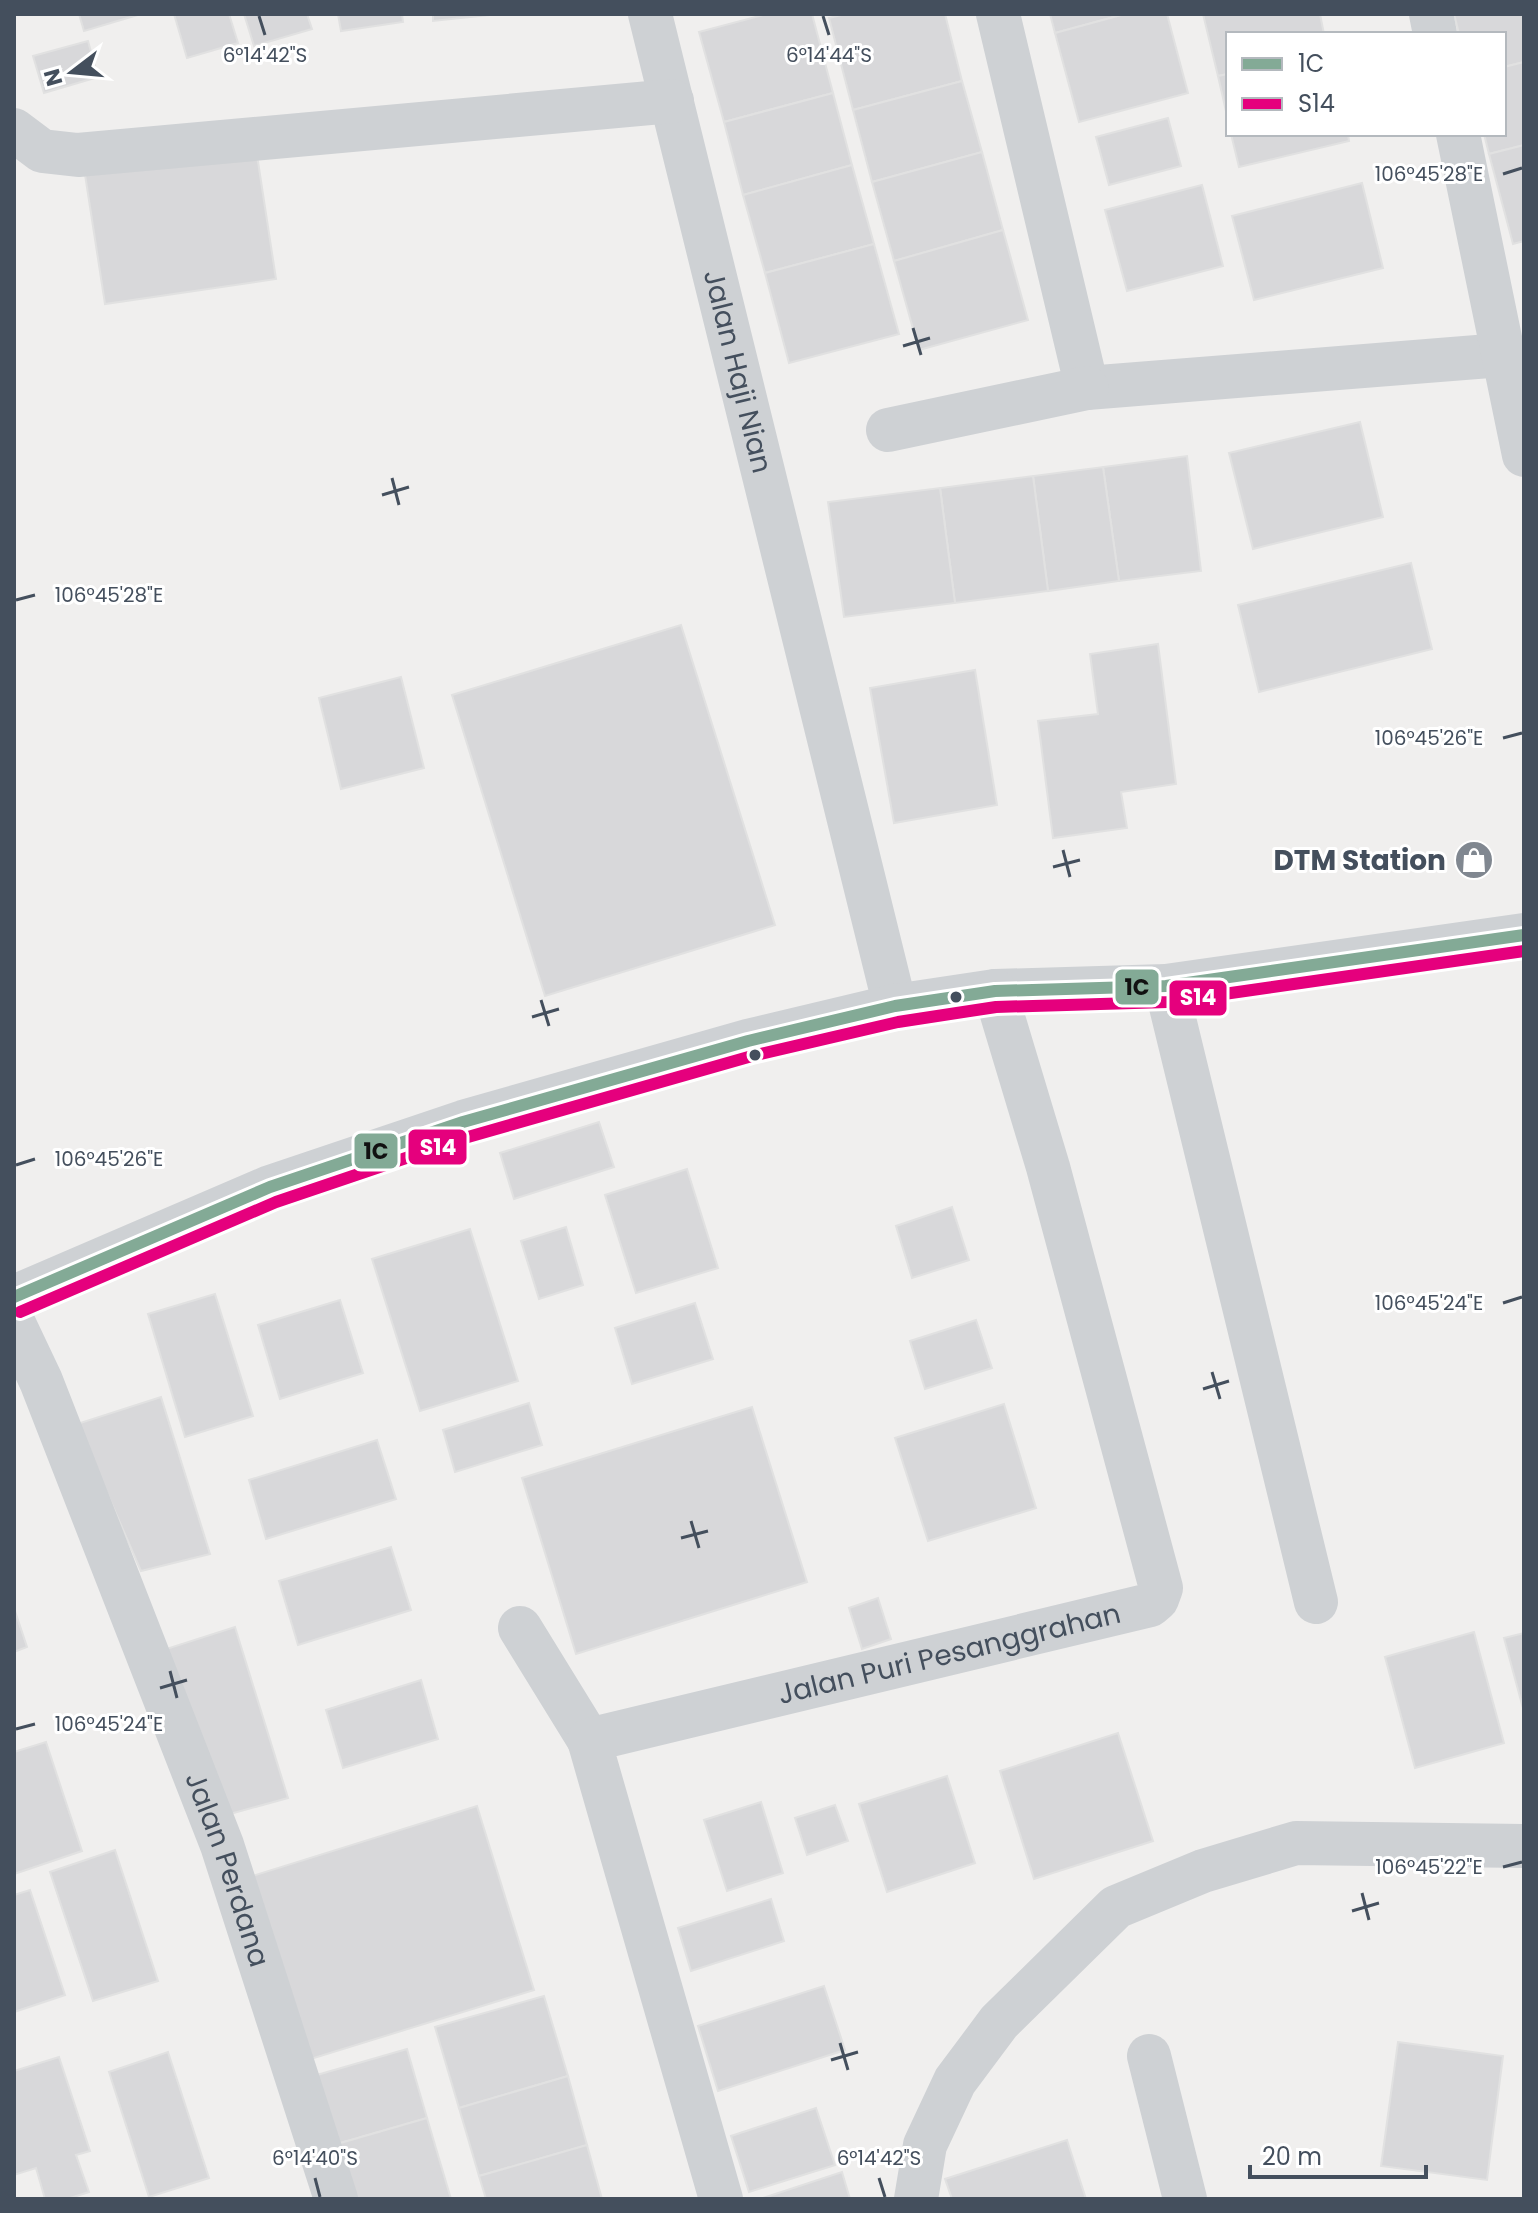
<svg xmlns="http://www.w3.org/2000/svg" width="1538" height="2213" viewBox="0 0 1538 2213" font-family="Poppins,sans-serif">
	<rect width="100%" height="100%" fill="#f0efee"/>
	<g fill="#d8d8da" stroke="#e1e1e1" stroke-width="2">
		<path d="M79 14H141L84 31Z"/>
		<path d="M174 14H229L238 43 187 58Z"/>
		<path d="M244 14H307L312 29 254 46Z"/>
		<path d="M338 14H402L403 22 341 31Z"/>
		<path d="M433 14H499L433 21Z"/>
		<path d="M767 14H812L833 93 724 122 699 32Z"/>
		<path d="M845 14H945L962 81 853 110 829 18Z"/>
		<path d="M1050 14H1125L1055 33Z"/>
		<path d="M1125 14H1167L1188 93 1079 122 1055 33Z"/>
		<path d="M1203 14H1320L1324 34H1228V74L1218 76Z"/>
		<path d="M1454 14H1524V62L1504 67V34H1459Z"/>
		<path d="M88 41 98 77 44 93 33 56Z"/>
		<path d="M1524 62V145L1489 154 1484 134H1504V67Z"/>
		<path d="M1228 74V120L1218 76Z"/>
		<path d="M962 81 982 152 872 182 853 110Z"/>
		<path d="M833 93 852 165 743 195 724 122Z"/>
		<path d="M1168 118 1181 166 1109 185 1096 137Z"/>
		<path d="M1231 134H1348L1349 141 1239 167Z"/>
		<path d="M255 142 276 279 105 304 84 168Z"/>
		<path d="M1524 145V241L1513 244 1489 154Z"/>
		<path d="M982 152 1003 230 894 261 872 182Z"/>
		<path d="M852 165 874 244 765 273 743 195Z"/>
		<path d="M1362 183 1383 268 1254 300 1232 216Z"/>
		<path d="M1202 185 1223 266 1127 291 1105 210Z"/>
		<path d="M1003 230 1028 320 919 350 894 261Z"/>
		<path d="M874 244 899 334 789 363 765 273Z"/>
		<path d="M1360 422 1383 517 1253 549 1229 453Z"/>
		<path d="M1187 456 1201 571 1119 581 1103 467Z"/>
		<path d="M1103 467 1119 581 1048 591 1033 476Z"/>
		<path d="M1033 476 1048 591 955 603 940 488Z"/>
		<path d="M940 488 955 603 844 617 828 502Z"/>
		<path d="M1411 563 1432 649 1259 692 1238 605Z"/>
		<path d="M681 625 775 925 545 996 452 695Z"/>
		<path d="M1158 644 1176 784 1121 792 1127 828 1053 838 1038 721 1098 714 1090 654Z"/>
		<path d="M975 670 997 805 894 823 870 688Z"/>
		<path d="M401 677 424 768 341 789 319 698Z"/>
		<path d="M599 1122 614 1167 514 1199 500 1153Z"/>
		<path d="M687 1169 718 1268 636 1293 605 1195Z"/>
		<path d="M952 1207 969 1260 912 1278 896 1226Z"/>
		<path d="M566 1227 583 1285 539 1299 521 1241Z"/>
		<path d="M470 1229 518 1381 420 1411 372 1259Z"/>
		<path d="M215 1294 253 1416 185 1437 148 1314Z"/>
		<path d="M340 1300 363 1373 280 1399 258 1325Z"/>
		<path d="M695 1303 713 1359 632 1384 615 1328Z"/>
		<path d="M976 1320 992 1368 925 1389 910 1341Z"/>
		<path d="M161 1397 210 1554 141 1571 77 1424Z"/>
		<path d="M529 1403 542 1445 455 1472 443 1430Z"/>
		<path d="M1004 1404 1036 1508 928 1541 895 1438Z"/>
		<path d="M752 1407 807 1582 576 1654 522 1478Z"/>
		<path d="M377 1440 396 1499 266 1539 249 1480Z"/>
		<path d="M391 1547 411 1610 298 1645 279 1581Z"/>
		<path d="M878 1598 891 1639 862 1649 849 1608Z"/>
		<path d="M14 1608 27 1647 14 1652Z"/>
		<path d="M235 1627 288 1798 230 1814 163 1650Z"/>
		<path d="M1474 1632 1504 1743 1415 1768 1385 1657Z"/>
		<path d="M1524 1633V1712L1504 1638Z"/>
		<path d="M421 1680 438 1739 343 1768 326 1710Z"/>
		<path d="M1118 1733 1153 1841 1034 1879 1000 1771Z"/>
		<path d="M46 1742 82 1851 14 1874V1752Z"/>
		<path d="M947 1776 975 1863 887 1892 859 1804Z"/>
		<path d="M761 1802 783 1873 727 1891 704 1820Z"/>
		<path d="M835 1805 848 1841 807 1855 795 1818Z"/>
		<path d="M477 1806 534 1990 301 2062 243 1879Z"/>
		<path d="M115 1850 158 1981 93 2001 50 1872Z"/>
		<path d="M30 1890 65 1995 14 2012V1895Z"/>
		<path d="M771 1899 784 1941 691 1971 678 1928Z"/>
		<path d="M824 1986 845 2050 718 2091 698 2026Z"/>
		<path d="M544 1996 568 2076 459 2108 435 2027Z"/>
		<path d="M1398 2042 1503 2056 1487 2180 1381 2166Z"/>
		<path d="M407 2049 427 2118 337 2144 310 2077Z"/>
		<path d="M168 2052 209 2178 149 2197 109 2072Z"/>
		<path d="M59 2057 90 2151 76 2155 89 2192 67 2199H45L36 2168 14 2175V2071Z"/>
		<path d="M568 2076 587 2145 479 2176 459 2108Z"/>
		<path d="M816 2108 835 2165 749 2192 731 2136Z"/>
		<path d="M427 2118 451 2199H357L337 2144Z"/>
		<path d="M1067 2140 1086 2199H952L945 2179Z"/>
		<path d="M587 2145 602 2199H486L479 2176Z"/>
		<path d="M842 2172 850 2199H763V2198Z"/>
	</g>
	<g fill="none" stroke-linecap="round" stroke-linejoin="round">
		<g stroke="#ced1d4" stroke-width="44">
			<path id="s1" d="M650 14 895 1006"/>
			<path d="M998 14 1087 388 1502 355"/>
			<path d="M1431 14 1435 34"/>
			<path d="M14 130 42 151 78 155 672 101"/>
			<path d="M1458 134 1524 455"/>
			<path d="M888 430 1087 388"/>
			<path d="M1166 986 1316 1602"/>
			<path d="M14 1297 270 1187 463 1122 748 1041 895 1006 995 991 1166 986 1524 935"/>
			<path id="s2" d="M14 1324 41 1381 222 1845 336 2199"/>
			<path d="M520 1628 589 1740"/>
			<path d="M1149 2056 1185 2199"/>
			<path id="s3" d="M721 2199 589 1740 1150 1605 1157 1599 1161 1588 1048 1167 995 991"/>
			<path d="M916 2199 925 2145 955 2081 999 2022 1116 1907 1203 1871 1296 1843 1524 1846"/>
		</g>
		<defs>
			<path id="bus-1" d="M14 1297 270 1187 463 1122 748 1041 895 1006 995 991 1166 986 1524 935"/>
			<path id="bus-2" d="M20 1312 276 1202 468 1137 752 1056 898 1022 996 1007 1168 1002 1524 951"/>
		</defs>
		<use href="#bus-1" stroke="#fff" stroke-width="18"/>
		<use href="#bus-2" stroke="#fff" stroke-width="18"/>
		<use href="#bus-1" stroke="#83aa96" stroke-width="12"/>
		<use href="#bus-2" stroke="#e5007d" stroke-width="12"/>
	</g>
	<path fill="none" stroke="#444f5d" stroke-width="3" d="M259 16 265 35M823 16 829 35M1503 174 1522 168M913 328 921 355M903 346 930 338M392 478 399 505M382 495 409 487M16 600 35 595M1503 738 1522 733M1063 850 1070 877M1053 867 1080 860M541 1000 549 1026M532 1017 559 1009M16 1165 35 1159M1503 1303 1522 1297M1212 1372 1220 1399M1203 1389 1229 1381M691 1521 699 1548M681 1538 708 1531M170 1671 177 1698M160 1688 187 1680M16 1729 35 1724M1503 1867 1522 1862M1362 1893 1369 1920M1352 1911 1379 1903M840 2043 848 2070M831 2060 858 2052M315 2178 320 2197M879 2178 885 2197"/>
	<defs>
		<symbol id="shop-disc" viewBox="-11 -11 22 22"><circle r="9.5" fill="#808790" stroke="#fff"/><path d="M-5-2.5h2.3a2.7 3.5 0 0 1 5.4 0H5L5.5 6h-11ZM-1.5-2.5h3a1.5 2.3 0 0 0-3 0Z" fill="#fff"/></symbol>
	</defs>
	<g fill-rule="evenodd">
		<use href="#shop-disc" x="1452" y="838" width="44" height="44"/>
	</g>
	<g fill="#444f5d" stroke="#fff" stroke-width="3">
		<circle cx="956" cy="997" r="7"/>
		<circle cx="755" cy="1055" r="7"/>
	</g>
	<g text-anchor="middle" stroke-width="6" stroke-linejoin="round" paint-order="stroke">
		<g font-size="28" fill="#444f5d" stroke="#fff">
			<text dy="10" stroke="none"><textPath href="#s1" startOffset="368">Jalan Haji Nian</textPath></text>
			<text dy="10" stroke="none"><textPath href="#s3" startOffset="848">Jalan Puri Pesanggrahan</textPath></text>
			<text dy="10" stroke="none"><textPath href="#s2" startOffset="586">Jalan Perdana</textPath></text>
		</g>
		<g font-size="28" font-weight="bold" fill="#444f5d" stroke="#fff" text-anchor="end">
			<text x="1446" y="870">DTM Station</text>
		</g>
	</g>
	<g font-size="20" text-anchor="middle" fill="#444f5d" stroke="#fff" stroke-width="6" stroke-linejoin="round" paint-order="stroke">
		<text x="265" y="62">6°14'42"S</text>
		<text x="829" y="62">6°14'44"S</text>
		<text x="1429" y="181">106°45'28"E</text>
		<text x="109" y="602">106°45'28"E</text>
		<text x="1429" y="745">106°45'26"E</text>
		<text x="109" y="1166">106°45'26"E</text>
		<text x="1429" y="1310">106°45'24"E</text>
		<text x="109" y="1731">106°45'24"E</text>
		<text x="1429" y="1874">106°45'22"E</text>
		<text x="315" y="2165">6°14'40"S</text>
		<text x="879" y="2165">6°14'42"S</text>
	</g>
	<g stroke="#fff" stroke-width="3">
		<rect x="1114" y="968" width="46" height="38" rx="8" fill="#83aa96"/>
		<rect x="1168" y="979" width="60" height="38" rx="8" fill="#e5007d"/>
		<rect x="407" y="1128" width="61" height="38" rx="8" fill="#e5007d"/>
		<rect x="353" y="1132" width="46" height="38" rx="8" fill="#83aa96"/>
	</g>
	<g font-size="22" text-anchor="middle" font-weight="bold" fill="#fff">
		<text x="1198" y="1005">S14</text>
		<text x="438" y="1155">S14</text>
	</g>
	<g font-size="22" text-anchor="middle" font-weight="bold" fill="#111">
		<text x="1137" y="995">1C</text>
		<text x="376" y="1159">1C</text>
	</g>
	<rect width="1538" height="2213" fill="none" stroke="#444f5d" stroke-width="32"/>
	<rect x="1226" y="32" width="280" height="104" fill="#ffffff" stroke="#b4b9be" stroke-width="2"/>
	<rect x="1242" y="58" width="40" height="12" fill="#83aa96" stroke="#b4b9be" stroke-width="2"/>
	<text x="1298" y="72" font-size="24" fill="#444f5d">1C</text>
	<rect x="1242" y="98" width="40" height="12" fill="#e5007d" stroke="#b4b9be" stroke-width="2"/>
	<text x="1298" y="112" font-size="24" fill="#444f5d">S14</text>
	<g transform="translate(72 72) rotate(254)" stroke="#ffffff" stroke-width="6" paint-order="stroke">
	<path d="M0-6L14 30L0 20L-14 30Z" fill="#444f5d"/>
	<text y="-12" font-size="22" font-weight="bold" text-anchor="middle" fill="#444f5d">N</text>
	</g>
	<path d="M1250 2165v12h176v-12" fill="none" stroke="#444f5d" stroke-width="4"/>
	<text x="1262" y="2165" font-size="24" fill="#444f5d" stroke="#ffffff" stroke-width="6" paint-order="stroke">20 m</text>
</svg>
